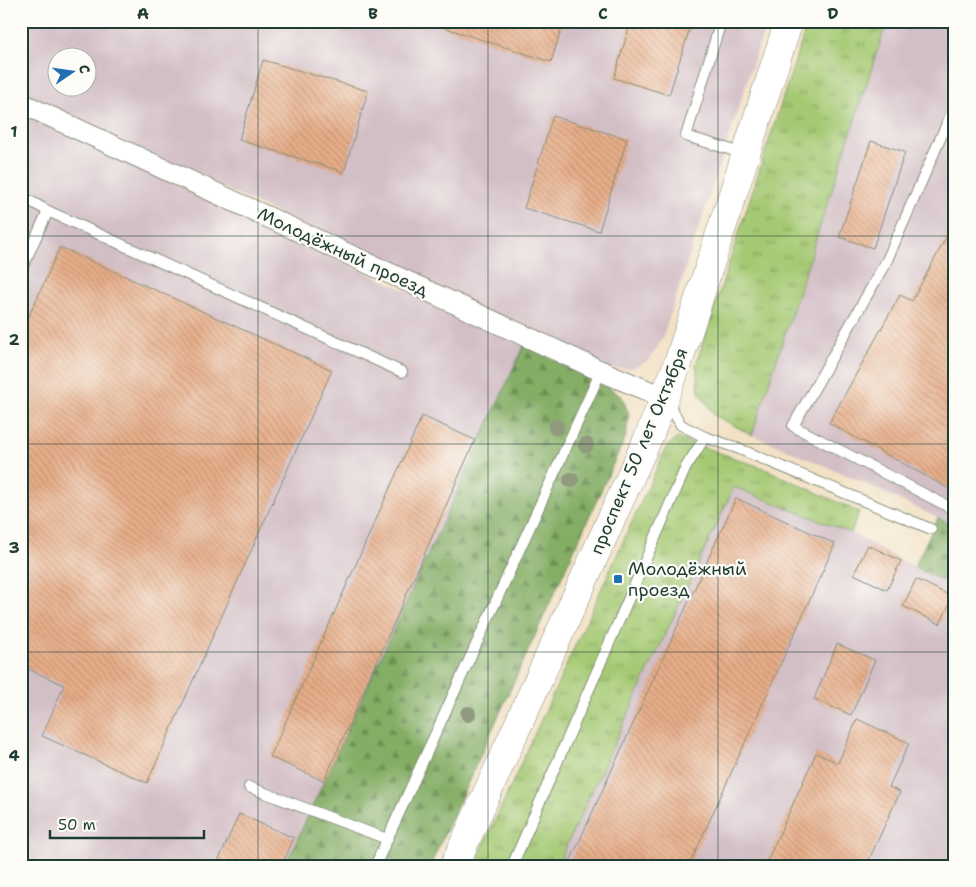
<svg xmlns="http://www.w3.org/2000/svg" width="976" height="887" viewBox="0 0 976 887" font-family="'Shantell Sans',sans-serif">
	<defs>
		<pattern id="grass-tufts" width="24" height="20" patternUnits="userSpaceOnUse" patternTransform="scale(1.25)"><rect width="24" height="20" fill="#a5c973"/><path d="M3 7l-1-3M5 7V3M7 7l1-3M15 17l-1-3M17 17v-4M19 17l1-3" fill="none" stroke="#86a45f"/></pattern>
		<pattern id="forest-firs" width="22" height="20" patternUnits="userSpaceOnUse" patternTransform="scale(1.25)"><rect width="22" height="20" fill="#84ad65"/><path d="M5 1l3.5 6h-7zM16 11l3.5 6h-7z" fill="#6b8e54"/></pattern>
		<pattern id="building-back-hatch" width="6" height="6" patternUnits="userSpaceOnUse" patternTransform="scale(1.25)"><rect width="6" height="6" fill="#e8ae89"/><path d="M-1 5l2 2M0 0l6 6M5-1l2 2" fill="none" stroke="#bb8f71"/></pattern>
	</defs>
	<rect width="100%" height="100%" fill="#fdfcf7"/>
	<filter id="ink" filterUnits="userSpaceOnUse"><feTurbulence type="fractalNoise" baseFrequency=".02" numOctaves="2"/><feDisplacementMap in="SourceGraphic" scale="10" xChannelSelector="R" yChannelSelector="G"/><feConvolveMatrix kernelMatrix="1 2 1 2 8 2 1 2 1" color-interpolation-filters="sRGB"/></filter>
	<filter id="wash" filterUnits="userSpaceOnUse"><feTurbulence type="fractalNoise" baseFrequency=".0096" numOctaves="4" result="noise"/><feDisplacementMap in="SourceGraphic" scale="20" xChannelSelector="R" yChannelSelector="G"/><feGaussianBlur stdDeviation="1.12" result="paint"/><feColorMatrix in="noise" values="0 0 0 0 0 0 0 0 0 0 0 0 0 0 0 0 0 1.4 0 .05"/><feComposite in="paint" operator="in"/></filter>
	<g filter="url(#wash)">
		<rect width="100%" height="100%" fill="#f2e1c4"/>
		<g fill="#d2bec5" fill-rule="evenodd">
			<path d="M21 21H767L662 339 649 360 633 368 611 369 21 94ZM58 58H88V88H58Z"/>
			<path d="M887 21H955V526L849 476 752 435Z"/>
			<path d="M21 113 524 345 285 866H21Z"/>
			<path d="M734 487 851 533 914 567 955 587V866H557Z"/>
		</g>
		<g fill="url(#grass-tufts)" stroke="#628354">
			<path d="M808 21H887L752 435 714 415 699 392 696 364Z"/>
			<path d="M677 438 763 468 859 512 851 533 734 487 557 866H474L666 448Z"/>
		</g>
		<g fill="url(#forest-firs)" stroke="#52754c">
			<path d="M524 345 608 387 622 397 629 414 626 436 430 866H285Z"/>
			<path d="M938 518 955 526V587L914 567Z"/>
		</g>
		<g id="blocks">
			<g fill="url(#building-back-hatch)">
				<path d="M424 21H564L551 62Z"/>
				<path d="M631 21H692L669 95 614 78Z"/>
				<path d="M263 60 368 91 344 172 239 140Z"/>
				<path d="M553 116 627 139 599 231 524 208Z"/>
				<path d="M871 141 905 152 873 248 839 237Z"/>
				<path d="M955 221V492L829 423 900 295 912 301Z"/>
				<path d="M60 247 332 370 147 783 42 736 64 685 21 666V334Z"/>
				<path d="M422 416 475 440 324 781 270 757Z"/>
				<path d="M736 498 835 544 689 866H568Z"/>
				<path d="M868 545 901 561 887 590 854 574Z"/>
				<path d="M916 579 953 597 940 624 903 606Z"/>
				<path d="M837 644 875 660 851 715 814 699Z"/>
				<path d="M857 719 909 743 889 787 900 792 866 866H765L816 753 838 763Z"/>
				<path d="M239 814 294 838 282 866H216Z"/>
			</g>
		</g>
	</g>
	<g filter="url(#ink)">
		<use href="#blocks" fill-opacity="0" stroke="#888f7c" stroke-width="1"/>
		<g fill="none" stroke-linecap="round" stroke-linejoin="round">
			<defs>
				<g id="lane">
					<path d="M721 21 686 136 745 154"/>
					<path d="M955 105 887 260 793 426 955 510"/>
					<path d="M21 196 48 211"/>
					<path d="M21 270 48 211 402 372"/>
					<path d="M667 401 681 425 705 437 737 448 931 529"/>
					<path d="M249 787 387 839"/>
					<path d="M375 866 601 371"/>
					<path d="M512 866 686 467 705 437"/>
				</g>
				<path id="street" d="M21 103 601 371 665 398"/>
				<path id="secondary" d="M454 866 649 436 678 363 789 21"/>
			</defs>
			<use href="#lane" stroke="#888f7c" stroke-width="12"/>
			<use href="#street" stroke="#888f7c" stroke-width="22"/>
			<use href="#secondary" stroke="#888f7c" stroke-width="29"/>
			<use href="#lane" stroke="#fff" stroke-width="10"/>
			<use href="#street" stroke="#fff" stroke-width="20"/>
			<use href="#secondary" stroke="#fff" stroke-width="28"/>
		</g>
		<g fill="#909a7e">
			<circle cx="556" cy="427" r="8"/>
			<circle cx="586" cy="445" r="8"/>
			<circle cx="571" cy="480" r="8"/>
			<circle cx="468" cy="714" r="8"/>
		</g>
	</g>
	<path fill="none" stroke="#1f3d34" stroke-width="1" stroke-opacity="0.55" d="M258 21V866M488 21V866M718 21V866M21 236H955M21 444H955M21 652H955"/>
	<rect fill="#1f6fb2" stroke="#fdfcf7" stroke-width="2" x="613" y="574" width="10" height="10" rx="2.5"/>
	<g text-anchor="middle" stroke-width="4.5" stroke-linejoin="round" paint-order="stroke">
		<g font-size="18" fill="#1f3d34" stroke="#fdfcf7">
			<text transform="translate(343 252) rotate(25)" y="6">Молодёжный проезд</text>
			<text transform="translate(639 451) rotate(-67)" y="6">проспект 50 лет Октября</text>
		</g>
		<g font-size="18" fill="#1f3d34" stroke="#fdfcf7" text-anchor="start">
			<text x="628" y="575">Молодёжный<tspan x="628" dy="21">проезд</tspan></text>
		</g>
	</g>
	<rect width="976" height="887" fill="none" stroke="#fdfcf7" stroke-width="55"/>
	<g transform="translate(72 72) rotate(77)"><circle r="24" fill="#fdfcf7" stroke="#a4b0a9"/>
	<path d="M0-4L9 19L0 12L-9 19Z" fill="#1f6fb2"/>
	<text y="-8" font-size="14" font-weight="bold" text-anchor="middle" fill="#1f3d34">С</text>
	</g>
	<path d="M50 830v8h154v-8" fill="none" stroke="#1f3d34" stroke-width="2.5"/>
	<text x="58" y="830" font-size="15" fill="#1f3d34" stroke="#fdfcf7" stroke-width="4" paint-order="stroke">50 m</text>
	<rect x="28" y="28" width="920" height="832" fill="none" stroke="#1f3d34" stroke-width="2"/>
	<g font-size="16" text-anchor="middle" font-weight="bold" fill="#1f3d34">
		<text x="143" y="19">A</text>
		<text x="373" y="19">B</text>
		<text x="603" y="19">C</text>
		<text x="833" y="19">D</text>
		<text x="14" y="137">1</text>
		<text x="14" y="345">2</text>
		<text x="14" y="553">3</text>
		<text x="14" y="761">4</text>
	</g>
</svg>
